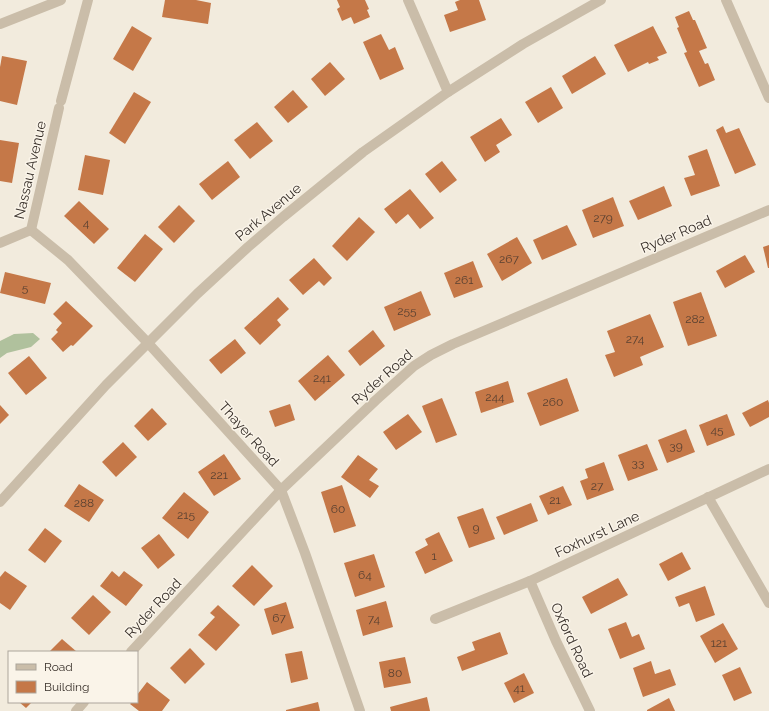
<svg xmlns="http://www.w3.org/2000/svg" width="769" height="711" viewBox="0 0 769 711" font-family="Raleway,sans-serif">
	<rect width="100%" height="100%" fill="#f2ebdd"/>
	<path fill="#b0c19d" d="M33 333 40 339 31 347 7 353 0 358V341L14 334Z"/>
	<g fill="#c57848">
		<path d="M165 0H196L211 3 208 24 162 17Z"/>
		<path d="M337 0H365L369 9 367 10 370 17 354 24 351 17 342 21 337 9 340 7Z"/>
		<path d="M460 0H479L486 20 450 32 444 15 458 10 455 2Z"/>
		<path d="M689 11 693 20H695L707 48 699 51 705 64 708 63 715 80 699 87 684 53 687 52 677 28 679 27 675 17Z"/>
		<path d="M132 26 152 38 133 71 113 59Z"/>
		<path d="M653 26 667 53 657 57 659 60 649 64 648 62 628 72 614 45Z"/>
		<path d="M381 34 389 50 395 47 404 69 380 80 363 42Z"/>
		<path d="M2 56 27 61 17 105 0 101V67Z"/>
		<path d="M595 56 606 74 572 94 562 76Z"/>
		<path d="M330 62 345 79 325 96 311 79Z"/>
		<path d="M551 87 563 108 538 123 525 102Z"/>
		<path d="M293 90 308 107 288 123 274 107Z"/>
		<path d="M134 92 151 102 125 144 109 133Z"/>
		<path d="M501 118 512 135 496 145 500 152 485 162 470 137Z"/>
		<path d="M257 122 273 141 250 159 234 140Z"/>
		<path d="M723 126 726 133 739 128 756 165 735 174 716 130Z"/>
		<path d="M0 140 19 143 12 183 0 181Z"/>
		<path d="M707 149 720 186 691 196 684 178 695 175 688 156Z"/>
		<path d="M85 155 110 160 103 195 78 190Z"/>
		<path d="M228 161 240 177 212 200 199 184Z"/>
		<path d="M442 161 457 180 440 193 425 174Z"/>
		<path d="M664 186 672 206 638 220 629 201Z"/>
		<path d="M410 189 434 218 420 229 408 214 396 224 384 209Z"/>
		<path d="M613 197 624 226 593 238 582 210Z"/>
		<path d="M79 201 109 229 94 244 64 216Z"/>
		<path d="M179 205 195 221 174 243 158 227Z"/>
		<path d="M359 217 375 232 347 261 332 246Z"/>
		<path d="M567 225 577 245 542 260 533 240Z"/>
		<path d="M145 234 163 249 135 282 117 268Z"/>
		<path d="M517 237 532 263 502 281 487 254Z"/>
		<path d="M769 245V268H768L763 247Z"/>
		<path d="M745 255 755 272 725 288 716 271Z"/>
		<path d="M314 258 332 278 324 286 319 281 303 295 289 280Z"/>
		<path d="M473 261 483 287 454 298 444 273Z"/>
		<path d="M5 272 51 283 45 304 0 293Z"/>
		<path d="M421 291 431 315 394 331 384 307Z"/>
		<path d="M701 292 717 336 688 346 673 302Z"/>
		<path d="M278 297 289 309 277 320 281 325 260 345 244 328Z"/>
		<path d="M66 301 93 326 73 346 71 345 63 352 51 339 58 332 56 330 62 323 53 314Z"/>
		<path d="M650 314 664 347 640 357 643 365 614 377 605 355 615 352 607 331Z"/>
		<path d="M373 330 385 346 360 366 348 351Z"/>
		<path d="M235 339 246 353 221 374 209 360Z"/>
		<path d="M328 355 345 375 315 401 298 381Z"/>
		<path d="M29 356 47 378 26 395 8 373Z"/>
		<path d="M567 378 579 411 540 426 527 393Z"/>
		<path d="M508 381 514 402 481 413 475 392Z"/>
		<path d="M442 398 457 435 436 443 422 406Z"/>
		<path d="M768 400 769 403V417L750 427 742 413Z"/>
		<path d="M290 404 295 420 275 427 269 411Z"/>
		<path d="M0 405 9 415 0 424Z"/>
		<path d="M152 408 167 424 148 441 134 426Z"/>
		<path d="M408 414 422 432 396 450 383 432Z"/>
		<path d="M727 414 735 435 707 446 699 425Z"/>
		<path d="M686 429 695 452 667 463 658 440Z"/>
		<path d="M123 442 137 457 116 477 102 462Z"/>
		<path d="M647 444 658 470 628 481 618 455Z"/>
		<path d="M224 454 241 479 214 496 198 472Z"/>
		<path d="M358 455 378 469 369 480 379 486 370 498 341 477Z"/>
		<path d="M604 462 614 490 587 500 580 481 588 478 585 469Z"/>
		<path d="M79 484 104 500 89 522 64 506Z"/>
		<path d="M342 485 356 526 334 533 321 492Z"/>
		<path d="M563 486 572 505 548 515 539 496Z"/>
		<path d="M184 492 209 512 188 539 162 518Z"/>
		<path d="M531 503 538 521 504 535 496 517Z"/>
		<path d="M483 508 495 539 469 548 457 517Z"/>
		<path d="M45 528 62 541 45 563 28 550Z"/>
		<path d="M439 532 453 561 425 574 415 552 428 545 425 539Z"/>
		<path d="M159 534 175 555 158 569 141 548Z"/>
		<path d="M682 552 691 569 668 581 659 564Z"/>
		<path d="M374 554 385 587 355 597 344 563Z"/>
		<path d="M252 565 273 586 254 606 232 586Z"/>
		<path d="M5 571 27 586 10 610 0 603V577Z"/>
		<path d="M112 571 119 577 124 571 143 585 126 606 100 586Z"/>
		<path d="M618 578 628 595 591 614 582 597Z"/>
		<path d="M705 586 715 615 696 622 689 603 679 607 675 597Z"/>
		<path d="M93 595 111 612 89 635 71 618Z"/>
		<path d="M386 601 393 627 363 636 356 610Z"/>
		<path d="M286 602 294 628 272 635 264 609Z"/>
		<path d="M218 605 240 625 216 651 198 635 215 617 210 613Z"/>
		<path d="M626 622 632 637 639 634 645 649 620 659 608 629Z"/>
		<path d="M723 623 738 649 715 663 700 636Z"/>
		<path d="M500 632 508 654 462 671 457 657 475 650 472 642Z"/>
		<path d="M62 639 77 652H49Z"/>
		<path d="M190 648 205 664 185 684 170 668Z"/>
		<path d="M302 651 308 679 291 683 285 654Z"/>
		<path d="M405 657 411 683 384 688 379 662Z"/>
		<path d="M651 661 655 674 670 669 676 685 643 697 633 668Z"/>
		<path d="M740 667 752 693 734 701 722 675Z"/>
		<path d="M524 673 534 693 514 703 504 683Z"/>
		<path d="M147 682 170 700 162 711H139L130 704 132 702H137V695Z"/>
		<path d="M427 697 430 711H391L390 707Z"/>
		<path d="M669 698 675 711H647V710Z"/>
		<path d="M19 702H32L26 708Z"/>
		<path d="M318 702 320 711H286V710Z"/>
	</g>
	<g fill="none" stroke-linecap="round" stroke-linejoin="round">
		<g stroke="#cabda9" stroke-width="10">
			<path d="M408 0 448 92"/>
			<path d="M726 0 769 98"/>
			<path d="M0 24 61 0"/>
			<path d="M61 101 88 0"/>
			<path d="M31 230 68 260 148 343 281 490 305 553 360 711"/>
			<path d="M0 243 31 230 59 108"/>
			<path d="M708 497 769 603"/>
			<path d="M530 581 556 641 590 711"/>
			<path d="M435 619 530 581 769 469"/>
			<path d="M131 652 281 490 376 400 414 366 431 355 453 344 769 210"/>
			<path d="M76 711 84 702"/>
		</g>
		<path stroke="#cabda9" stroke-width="10" d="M0 502 106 385 197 294 248 247 283 217 363 152 448 92 523 44 601 0"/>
	</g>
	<g text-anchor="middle" stroke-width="3" stroke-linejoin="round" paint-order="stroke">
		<g font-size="12" fill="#5a4131">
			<text x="603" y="222">279</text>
			<text x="86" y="227">4</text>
			<text x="509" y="263">267</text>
			<text x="464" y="284">261</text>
			<text x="25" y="292">5</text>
			<text x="407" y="315">255</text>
			<text x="695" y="323">282</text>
			<text x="635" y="343">274</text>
			<text x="322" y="382">241</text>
			<text x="495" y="401">244</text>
			<text x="553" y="406">260</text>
			<text x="717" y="434">45</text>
			<text x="676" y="450">39</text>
			<text x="638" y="467">33</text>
			<text x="219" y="479">221</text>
			<text x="597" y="490">27</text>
			<text x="555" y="504">21</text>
			<text x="84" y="507">288</text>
			<text x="338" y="513">60</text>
			<text x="186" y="519">215</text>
			<text x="476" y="532">9</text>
			<text x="434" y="560">1</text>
			<text x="365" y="579">64</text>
			<text x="279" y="622">67</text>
			<text x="374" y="623">74</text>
			<text x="719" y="647">121</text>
			<text x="395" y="677">80</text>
			<text x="519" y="692">41</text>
		</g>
		<g font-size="14" fill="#372f29" stroke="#faf4e9">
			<text transform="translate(30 170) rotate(-77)" y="5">Nassau Avenue</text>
			<text transform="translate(268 212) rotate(-40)" y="5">Park Avenue</text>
			<text transform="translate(676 234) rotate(-23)" y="5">Ryder Road</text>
			<text transform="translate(382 377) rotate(-41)" y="5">Ryder Road</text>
			<text transform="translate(249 434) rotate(48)" y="5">Thayer Road</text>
			<text transform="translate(597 534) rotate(-25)" y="5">Foxhurst Lane</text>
			<text transform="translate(153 608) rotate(-47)" y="5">Ryder Road</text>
			<text transform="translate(572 640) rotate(65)" y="5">Oxford Road</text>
		</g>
	</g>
	<rect x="8" y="651" width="130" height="52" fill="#faf4e9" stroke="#aca59c"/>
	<rect x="16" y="664" width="20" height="6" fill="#cabda9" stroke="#aca59c"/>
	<text x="44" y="671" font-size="12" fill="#372f29">Road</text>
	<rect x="16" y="681" width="20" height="12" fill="#c57848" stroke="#aca59c"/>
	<text x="44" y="691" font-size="12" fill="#372f29">Building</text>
</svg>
